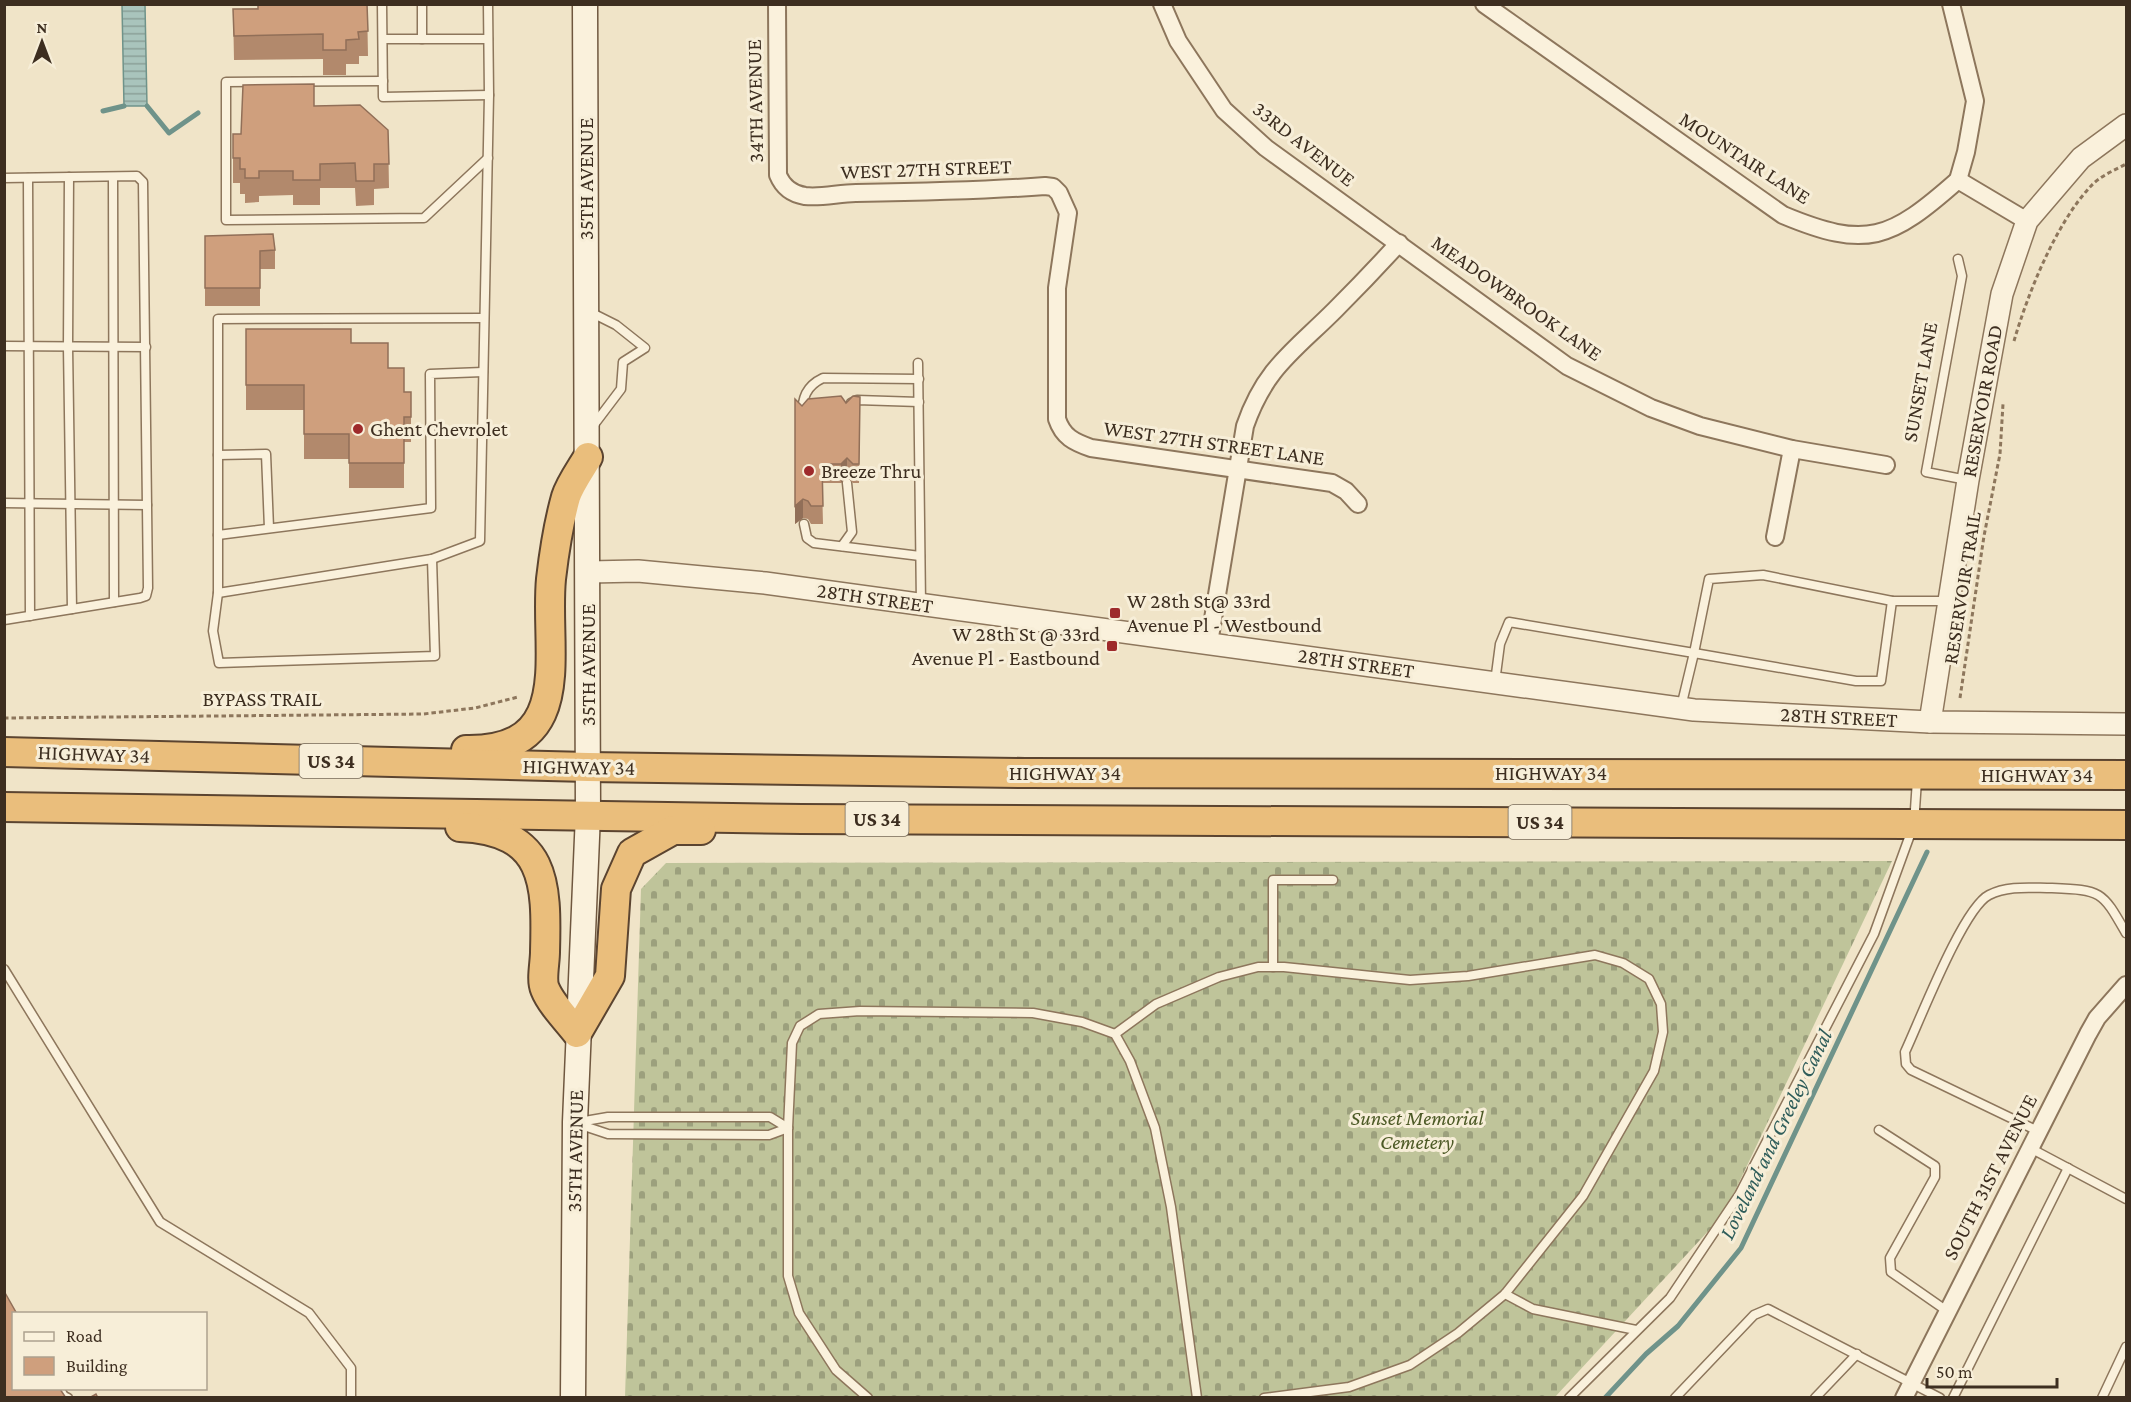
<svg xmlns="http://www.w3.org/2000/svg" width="2131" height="1402" viewBox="0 0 2131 1402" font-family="'Crimson Pro',serif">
	<defs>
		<pattern id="cemetery-stones" width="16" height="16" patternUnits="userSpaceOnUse" patternTransform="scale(1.5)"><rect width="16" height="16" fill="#bfc49a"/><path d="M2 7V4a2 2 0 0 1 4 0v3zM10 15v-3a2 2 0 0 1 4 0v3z" fill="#9ca07d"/></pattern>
		<pattern id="water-rules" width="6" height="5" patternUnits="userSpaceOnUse" patternTransform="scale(1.5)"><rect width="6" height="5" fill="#a9c4bc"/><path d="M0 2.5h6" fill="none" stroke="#8ba098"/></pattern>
	</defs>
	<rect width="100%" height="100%" fill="#f0e4c8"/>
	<path fill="url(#cemetery-stones)" d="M1892 861 1724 1214 1555 1397 625 1398 641 889 666 863Z"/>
	<path fill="url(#water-rules)" stroke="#6f938a" stroke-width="1.5" d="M122 5H145L147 106H124Z"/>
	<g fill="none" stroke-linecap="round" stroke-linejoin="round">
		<g stroke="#6f938a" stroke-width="5">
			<path d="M147 106 169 133 198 113"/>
			<path d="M103 111 124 106"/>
			<path d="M1605 1398 1646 1354 1678 1326 1741 1248 1927 852"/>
		</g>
		<defs>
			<g id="service">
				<path d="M382 4 383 97 489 95"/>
				<path d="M422 4V39"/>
				<path d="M383 39H488"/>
				<path d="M383 81 226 82V220L424 218 488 158"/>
				<path d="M69 177 68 347 72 609"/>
				<path d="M113 177 114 602"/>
				<path d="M4 178 137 176 143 182 148 588 146 596 140 598 4 620"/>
				<path d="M28 178 30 616"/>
				<path d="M1958 259 1962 276 1926 472 1967 480"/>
				<path d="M590 312 616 325 645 348 623 362 621 389 593 426"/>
				<path d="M4 346 146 347"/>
				<path d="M918 363 921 604"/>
				<path d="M851 403 857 400 919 402"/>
				<path d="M802 416C802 398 806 386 823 378L919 379"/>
				<path d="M218 455 266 454 269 528"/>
				<path d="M4 503 147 505"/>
				<path d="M804 524 807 538 814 543 920 556"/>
				<path d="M218 535 431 508 430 374 483 372"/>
				<path d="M842 546 852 532 847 483"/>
				<path d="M432 559 435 656 219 663 213 631 218 593V319L484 318"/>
				<path d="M218 593 432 559 480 541 489 95 488 4"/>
				<path d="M1495 682 1500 644 1509 622 1694 653 1709 579 1763 575 1892 601"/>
				<path d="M1681 707 1694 653 1856 681H1881L1892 601H1948"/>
				<path d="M1273 967V880H1333"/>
				<path d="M4 969 160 1222 309 1313 351 1368V1398"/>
				<path d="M1115 1034 1156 1004 1219 977 1258 967H1284L1410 980 1468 976 1595 955 1623 963 1649 979 1661 1004 1663 1032 1654 1071 1583 1196 1505 1294 1458 1333 1410 1365 1349 1387 1264 1398"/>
				<path d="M579 1122 608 1117H770L788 1128"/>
				<path d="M578 1124 608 1134 769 1135 788 1128"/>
				<path d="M1879 1130 1935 1166V1177L1890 1258 1891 1272 1947 1311"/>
				<path d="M2038 1131 1911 1070 1906 1064 1905 1052C1920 1020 1963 908 1989 895 2008 885 2031 888 2052 888 2102 890 2102 891 2126 933"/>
				<path d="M2030 1148 2126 1199"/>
				<path d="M1505 1294 1533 1309 1636 1330"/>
				<path d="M59 1388 64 1396 68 1398"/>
				<path d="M868 1398 836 1370 799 1313 788 1276V1128L792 1043 800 1026 819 1014 860 1011 1033 1013 1082 1022 1115 1034 1130 1061 1155 1128 1171 1207 1197 1398"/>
				<path d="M1569 1398 1670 1298 1739 1195 1874 934 1914 824 1917 780"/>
				<path d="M1675 1398 1754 1315 1768 1309 1940 1398"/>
				<path d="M1815 1398 1857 1354"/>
				<path d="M1953 1398 2068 1168"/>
				<path d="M2102 1398 2126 1347"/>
			</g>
			<g id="minor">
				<path d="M777 4 778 175C783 187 792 194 805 196 822 198 839 193 856 193 919 192 982 191 1045 186L1053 187 1059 193 1068 213 1057 288V419C1063 437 1074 442 1091 448L1332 483 1346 491 1358 504"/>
				<path d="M1162 4 1178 41 1224 110 1266 148 1567 366 1651 408 1700 426 1792 449 1886 465"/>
				<path d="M1484 4 1783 215C1867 250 1890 240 1958 180L2027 221"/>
				<path d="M1951 4 1975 101 1966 152 1958 180"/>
				<path d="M1775 537 1792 449"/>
				<path d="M1209 643 1245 426C1265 368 1294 351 1335 310 1357 288 1378 266 1399 243"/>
				<path d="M1904 1398 2088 1034 2097 1018 2126 985"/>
			</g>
			<g id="tertiary">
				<path d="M589 572 638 571 765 583 1694 710 1930 722 2126 724"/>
				<path d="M1930 722 1968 480 2002 294 2027 221 2081 158 2126 125"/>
			</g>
			<path id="secondary" d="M573 1398 575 1122 588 814 585 4"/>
			<g id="trunk">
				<path d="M466 750C578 752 544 652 551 579 554 553 559 522 566 497 570 484 581 469 588 457"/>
				<path d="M4 752 588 767 1025 773 2126 775"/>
				<path d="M4 807 802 819 2126 825"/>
				<path d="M460 827C546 831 547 882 545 952 545 963 541 980 545 989 551 1004 567 1020 577 1033L610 976 616 889 632 853 673 830H701"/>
			</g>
		</defs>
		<use href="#service" stroke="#8d765c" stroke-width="11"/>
		<use href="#minor" stroke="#8d765c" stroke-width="20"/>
		<use href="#tertiary" stroke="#8d765c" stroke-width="24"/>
		<use href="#secondary" stroke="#6f573f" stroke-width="27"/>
		<use href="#trunk" stroke="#5b4430" stroke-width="32"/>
		<g stroke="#8d765c" stroke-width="3" stroke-dasharray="4.5 3" stroke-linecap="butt">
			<path d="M2014 341C2028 293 2056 223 2091 186 2100 176 2115 170 2126 164"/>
			<path d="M1960 698 1984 536 2000 454 2003 404"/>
			<path d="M4 718 423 714 475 708 518 697"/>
		</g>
		<use href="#service" stroke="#faf1dc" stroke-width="8"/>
		<use href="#minor" stroke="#faf1dc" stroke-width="16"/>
		<use href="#tertiary" stroke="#faf1dc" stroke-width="21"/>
		<use href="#secondary" stroke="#faf1dc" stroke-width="24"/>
		<use href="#trunk" stroke="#eabe7c" stroke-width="28"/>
	</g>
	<g fill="#b2896c">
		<path d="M367 4 368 56H359V64H346V75H323V59L234 60 233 9Z"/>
		<path d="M314 106 388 130 389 188 374 189V205L356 206 355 188H320V205H293V195L259 196V202L245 203V194H240V183H233V134H241Z"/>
		<path d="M205 236 275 250V269H260V306H205Z"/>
		<path d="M246 329 351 343 404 392H411V442H404V488H349V459H304V410H246Z"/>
		<path d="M860 397 859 483H853L847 477 841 483H822L823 524H811L808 519 803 518 795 524V399L802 406 846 403Z"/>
	</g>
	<g fill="#916f58">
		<path d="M847 458V477L841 483V464Z"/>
		<path d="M803 499V518L795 524V506Z"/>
	</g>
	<g fill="#cf9f7d" stroke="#916f58" stroke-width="1.5">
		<path d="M258 4H367L368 31 358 32 359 39 346 40V50H323V34L234 36 233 9H258Z"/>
		<path d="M314 84V106L360 105 388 130 389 164H374V181H356L355 163 320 164V180H293V171H259V178H245V169H240V158H233V134H241L243 85Z"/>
		<path d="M273 234 275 250 260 251V288H205V236Z"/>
		<path d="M246 329H351V343H388V368H404V392H411V417H404V463H349V434H304V385H246Z"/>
		<path d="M841 396 846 403 853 396 860 397 859 464H853L847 458 841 464H822L823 506H811L808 501 803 499 795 506V399L802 406 808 399Z"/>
		<path d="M4 1291 17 1314H14V1389H60L66 1398H4Z"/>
		<path d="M96 1394 98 1398H89Z"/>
	</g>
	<g fill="#9e2a2b" stroke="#f7eed8" stroke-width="2">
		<circle cx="358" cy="429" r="6"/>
		<circle cx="809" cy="471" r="6"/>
		<rect x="1109" y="607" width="12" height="12" rx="3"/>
		<rect x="1106" y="640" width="12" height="12" rx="3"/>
	</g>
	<g text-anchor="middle" stroke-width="6" stroke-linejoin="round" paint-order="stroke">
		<g fill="#f7eed8" stroke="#756857" stroke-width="1.5">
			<rect x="299.5" y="744" width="63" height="34" rx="4.5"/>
			<rect x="845.5" y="802" width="63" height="34" rx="4.5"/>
			<rect x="1508.5" y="805" width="63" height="34" rx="4.5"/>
		</g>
		<g font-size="20" font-weight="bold" fill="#3d2e20">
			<text x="331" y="768">US 34</text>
			<text x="877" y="826">US 34</text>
			<text x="1540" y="829">US 34</text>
		</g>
		<g font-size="21" fill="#3d2e20" stroke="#f7eed8">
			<text transform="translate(755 101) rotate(-91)" y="7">34TH AVENUE</text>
			<text transform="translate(1304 144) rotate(38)" y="7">33RD AVENUE</text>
			<text transform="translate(1745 158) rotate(33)" y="7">MOUNTAIR LANE</text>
			<text transform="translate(926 169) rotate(-2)" y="7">WEST 27TH STREET</text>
			<text transform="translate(586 179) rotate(-90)" y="7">35TH AVENUE</text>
			<text transform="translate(1517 298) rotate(35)" y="7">MEADOWBROOK LANE</text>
			<text transform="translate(1920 382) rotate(-80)" y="7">SUNSET LANE</text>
			<text transform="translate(1982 401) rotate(-80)" y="7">RESERVOIR ROAD</text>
			<text transform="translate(1214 443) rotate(8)" y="7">WEST 27TH STREET LANE</text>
			<text transform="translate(1962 588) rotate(-81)" y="7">RESERVOIR TRAIL</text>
			<text transform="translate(875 598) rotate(8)" y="7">28TH STREET</text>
			<text transform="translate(1356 663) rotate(8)" y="7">28TH STREET</text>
			<text transform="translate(588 665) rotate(-90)" y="7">35TH AVENUE</text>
			<text x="262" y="706">BYPASS TRAIL</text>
			<text transform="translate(1839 717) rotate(3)" y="7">28TH STREET</text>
			<text transform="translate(94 754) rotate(2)" y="7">HIGHWAY 34</text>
			<text transform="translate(579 767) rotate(1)" y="7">HIGHWAY 34</text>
			<text x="1065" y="780">HIGHWAY 34</text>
			<text x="1551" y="780">HIGHWAY 34</text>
			<text x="2037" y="782">HIGHWAY 34</text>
			<text transform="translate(575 1151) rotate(-89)" y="7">35TH AVENUE</text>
			<text transform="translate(1990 1177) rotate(-63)" y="7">SOUTH 31ST AVENUE</text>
		</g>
		<g font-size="21" fill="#3d2e20" stroke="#f7eed8" text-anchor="start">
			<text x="370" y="436">Ghent Chevrolet</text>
			<text x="821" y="478">Breeze Thru</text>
			<text x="1127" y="608">W 28th St@ 33rd<tspan x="1127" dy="24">Avenue Pl - Westbound</tspan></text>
			<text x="1100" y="641" text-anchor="end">W 28th St @ 33rd<tspan x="1100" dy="24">Avenue Pl - Eastbound</tspan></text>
		</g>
		<g font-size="21" font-style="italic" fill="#4d5a26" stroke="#f7eed8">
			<text x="1417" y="1125">Sunset Memorial<tspan x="1417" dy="24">Cemetery</tspan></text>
		</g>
		<g font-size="22" font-style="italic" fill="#2f5d5a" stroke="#f7eed8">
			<text transform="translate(1775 1134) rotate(-64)" y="8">Loveland and Greeley Canal</text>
		</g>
	</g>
	<rect width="2131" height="1402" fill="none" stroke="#3d2e20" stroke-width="12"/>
	<rect x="12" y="1312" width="195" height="78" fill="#f7eed8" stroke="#ada18e" stroke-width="1.5"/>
	<rect x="24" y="1332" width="30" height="9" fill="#faf1dc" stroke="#ada18e" stroke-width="1.5"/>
	<text x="66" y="1342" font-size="18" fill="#3d2e20">Road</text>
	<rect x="24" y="1357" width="30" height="18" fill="#cf9f7d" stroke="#ada18e" stroke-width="1.5"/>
	<text x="66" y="1372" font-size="18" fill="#3d2e20">Building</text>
	<g transform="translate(42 42)" stroke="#f7eed8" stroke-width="4.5" paint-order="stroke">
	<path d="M0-4.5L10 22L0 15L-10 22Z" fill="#3d2e20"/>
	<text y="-9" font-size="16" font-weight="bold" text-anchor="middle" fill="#3d2e20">N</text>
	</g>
	<path d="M1927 1378v9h130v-9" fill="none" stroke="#3d2e20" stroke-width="3"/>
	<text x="1936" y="1378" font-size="18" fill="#3d2e20" stroke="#f7eed8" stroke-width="4.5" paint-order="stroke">50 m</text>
</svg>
